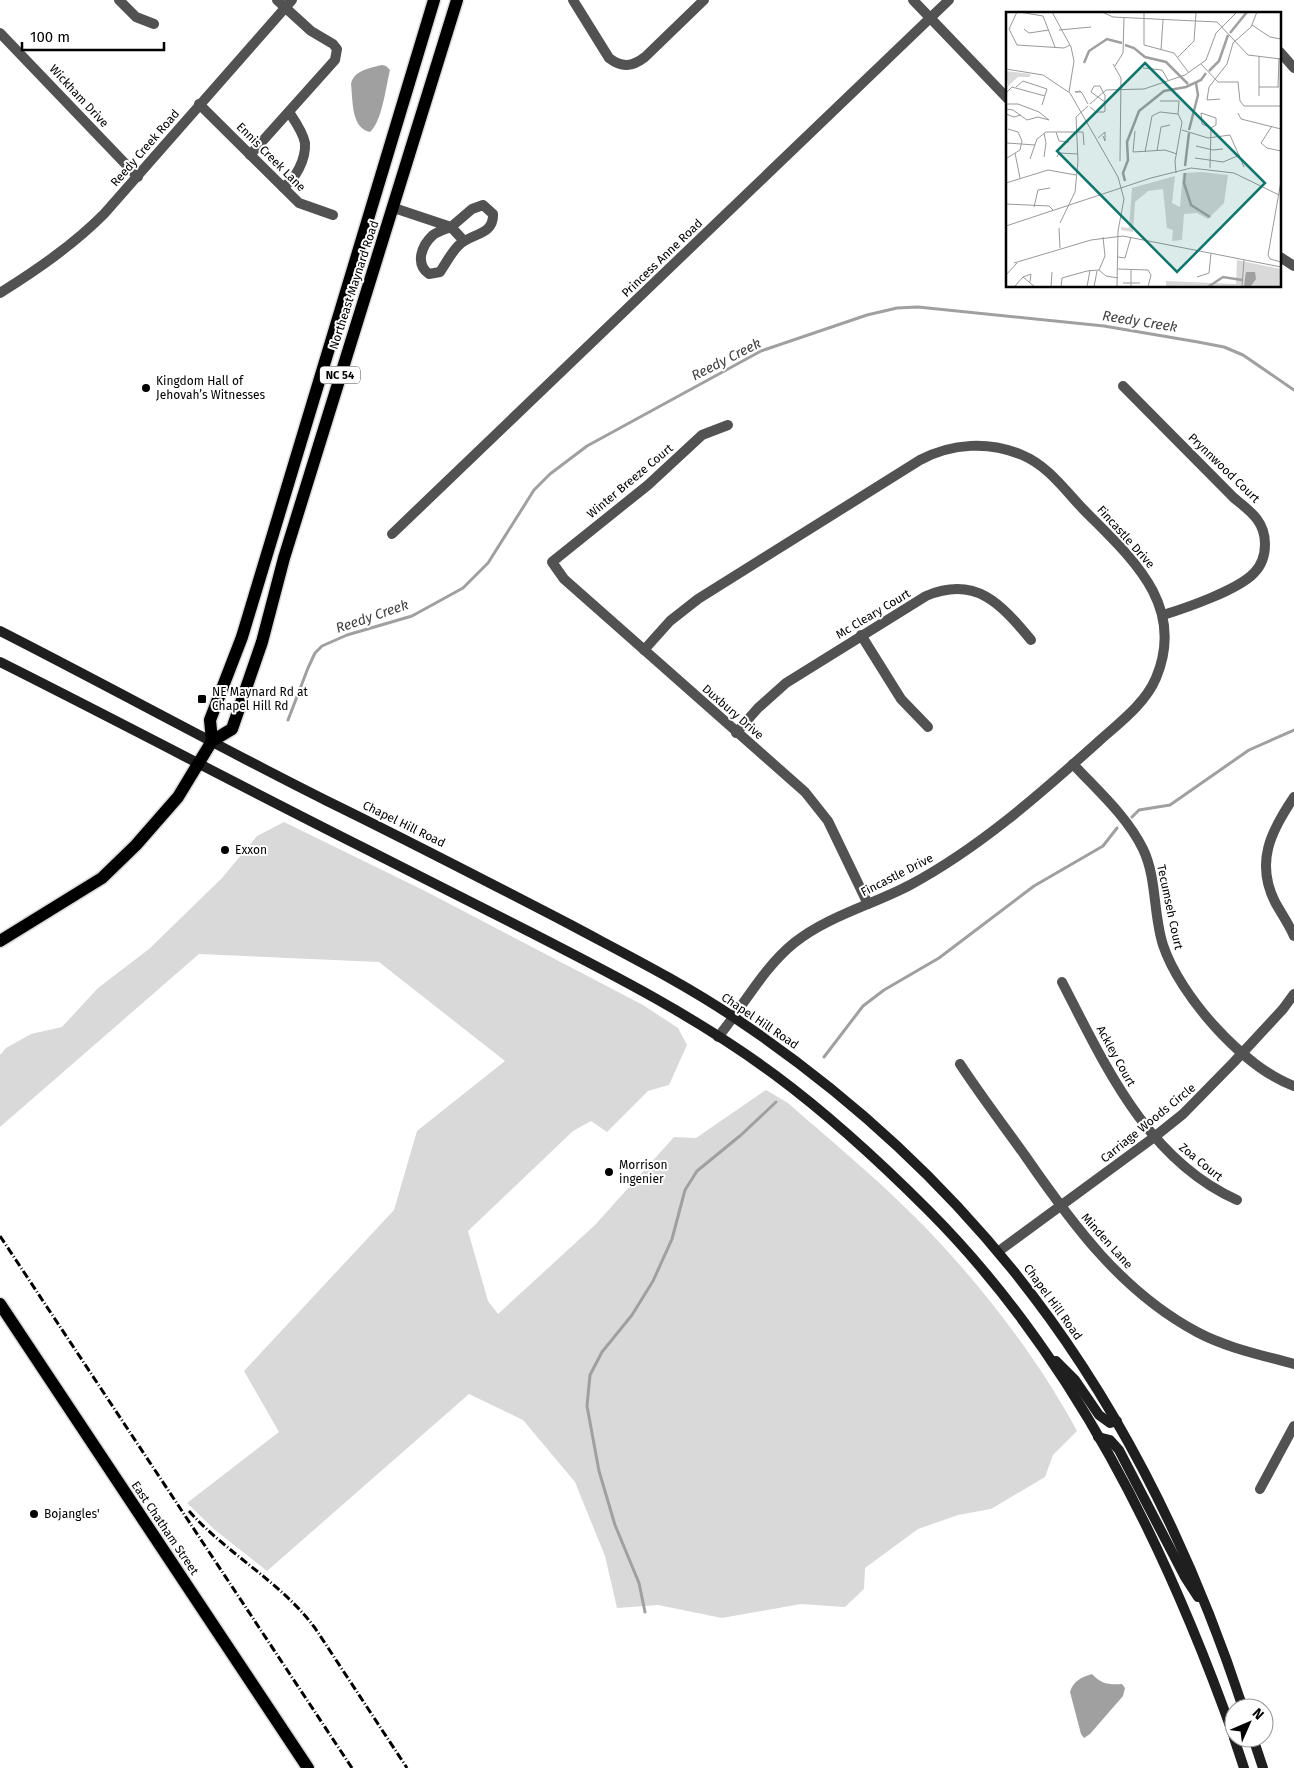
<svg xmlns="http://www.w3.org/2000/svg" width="1294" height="1768" viewBox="0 0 1294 1768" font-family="'Fira Sans',sans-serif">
	<rect width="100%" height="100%" fill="#fff"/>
	<path fill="#d9d9d9" d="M284 822 425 891 643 1005 678 1028 687 1045 669 1085 648 1091 607 1132 591 1121 573 1131 468 1231 488 1301 498 1314 595 1225 674 1137 696 1138 766 1090 788 1103C830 1140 875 1177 915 1217 976 1278 1036 1355 1077 1431L1053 1455 1045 1477 991 1509 958 1515 918 1529 865 1568 864 1589 845 1607 801 1604 722 1618 658 1605 617 1608 605 1556 575 1482 523 1420 469 1394 267 1571 215 1530 187 1503 279 1432 244 1371 394 1210 417 1131 505 1061 379 962 199 954 0 1127V1055L6 1048 31 1034 62 1027 98 988 149 949 222 878 257 836Z"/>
	<g fill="#a0a0a0">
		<path d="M382 65 386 66 390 70C386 86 382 122 370 132 351 128 353 101 351 84 354 70 370 68 382 65Z"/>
		<path d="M1092 1674C1101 1684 1109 1685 1122 1684L1125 1688 1123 1696 1090 1734 1084 1738 1081 1734 1070 1692C1073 1681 1082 1677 1092 1674Z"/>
	</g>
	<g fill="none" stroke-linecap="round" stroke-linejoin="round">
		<g stroke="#a0a0a0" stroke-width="3">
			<path d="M288 720 308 668 315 653 322 646 347 635 412 616 463 588 488 563 534 490 550 474 587 446 761 351 867 315 897 308 918 307 1104 326 1198 342 1224 347 1243 355 1294 390"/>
			<path d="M1132 817 1139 810 1170 805 1249 750 1294 730"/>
			<path d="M824 1057 863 1006 884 990 939 958 1034 886 1103 846 1117 828"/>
			<path d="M645 1612 639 1583 615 1525 599 1471 587 1406 590 1375 602 1352 632 1315 653 1281 672 1239 685 1190 697 1171 741 1135 776 1102"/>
		</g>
		<defs>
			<g id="primary">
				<path d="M212 741 210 720 242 637 434 0"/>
				<path d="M0 941 102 878 136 845 178 797 212 741 232 729 262 642 284 558 457 0"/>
				<path d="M0 1304 308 1768"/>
			</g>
		</defs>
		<use href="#primary" stroke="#dbdbdb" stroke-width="15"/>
		<g stroke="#525252" stroke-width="10">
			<path d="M119 0 136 17 154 24"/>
			<path d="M573 0 609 58C622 68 632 67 645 57L704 0"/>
			<path d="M913 0 1008 99"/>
			<path d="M0 33 138 177"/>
			<path d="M1280 52 1294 68"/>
			<path d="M199 104 299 203 333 215"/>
			<path d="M250 155 335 60 337 49 333 44 311 31 277 0"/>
			<path d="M283 187C296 179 306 159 305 143 303 132 295 121 289 112"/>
			<path d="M394 208 451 227 472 209 483 205 493 214C494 236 470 233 458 246 451 253 446 263 440 272L429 274C415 264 421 246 433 235 437 232 446 229 451 227L464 241"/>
			<path d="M1280 257 1294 266"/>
			<path d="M0 293C38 269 73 245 104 214L292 0"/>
			<path d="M1123 386 1234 498C1250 511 1265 521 1265 544 1265 555 1262 565 1254 573 1238 590 1186 608 1163 615"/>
			<path d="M728 425 702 435 648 485 552 562 564 579 805 792 828 821 868 904"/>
			<path d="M392 534 949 0"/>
			<path d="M861 635 901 699 928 727"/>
			<path d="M644 650 670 621 698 599 920 460C952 443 989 441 1022 455 1047 465 1065 490 1083 509 1130 557 1187 604 1156 678 1145 704 1119 723 1098 742 1040 794 979 848 910 885 872 905 828 916 794 943 763 968 743 1007 718 1037"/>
			<path d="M736 733 758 708 786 683 926 596C976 575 1001 604 1031 640"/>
			<path d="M1073 764C1097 790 1127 816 1143 849 1157 878 1153 914 1163 945 1180 996 1243 1067 1294 1086"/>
			<path d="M1294 797C1271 831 1255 862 1275 902 1281 913 1289 924 1294 936"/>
			<path d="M1062 982C1105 1065 1147 1160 1237 1200"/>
			<path d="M960 1064C981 1096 1004 1126 1026 1157 1073 1225 1122 1292 1197 1332 1227 1348 1262 1355 1294 1364"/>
			<path d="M999 1251 1153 1138 1183 1114 1234 1062 1283 1009 1294 994"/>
			<path d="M1260 1489 1294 1426"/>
		</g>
		<g stroke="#1f1f1f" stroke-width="10">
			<path d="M0 631C110 687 217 746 327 801 409 841 490 883 571 925 627 955 683 983 735 1018 992 1190 1147 1416 1243 1708"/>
			<path d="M0 662C122 723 242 787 364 848 418 875 471 902 524 929 610 973 697 1017 775 1075 829 1115 880 1162 928 1210 1073 1355 1166 1546 1234 1737"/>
			<path d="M1056 1361 1075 1380 1099 1415 1110 1423 1117 1421"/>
			<path d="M1098 1437 1110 1440 1119 1450 1185 1577 1198 1597"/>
			<path d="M1234 1738 1244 1768"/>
			<path d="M1253 1738 1263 1768"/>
		</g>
		<use href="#primary" stroke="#000" stroke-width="12"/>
		<g stroke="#000" stroke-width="3" stroke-dasharray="8 2.5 1 2.5" stroke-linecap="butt">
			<path d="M0 1236 352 1768"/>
			<path d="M189 1511C227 1554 280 1581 315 1628L407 1768"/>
		</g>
	</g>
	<g fill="#000" stroke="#fff" stroke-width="2">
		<circle cx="146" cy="388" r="5"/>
		<rect x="197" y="694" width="10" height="10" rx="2.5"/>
		<circle cx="225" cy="850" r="5"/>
		<circle cx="609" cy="1172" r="5"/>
		<circle cx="34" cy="1514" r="5"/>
	</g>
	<g text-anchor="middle" stroke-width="4" stroke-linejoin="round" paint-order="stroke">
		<rect fill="#fff" stroke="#4c4c4c" stroke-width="1" x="320" y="366.5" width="40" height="17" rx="4"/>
		<g font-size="11" font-weight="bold" fill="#000">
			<text x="340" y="379">NC 54</text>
		</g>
		<g font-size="12" fill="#000" stroke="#fff">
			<text transform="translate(79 96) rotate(47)" y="4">Wickham Drive</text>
			<text transform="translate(145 148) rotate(-49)" y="4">Reedy Creek Road</text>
			<text transform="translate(271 157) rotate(45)" y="4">Ennis Creek Lane</text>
			<text transform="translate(662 258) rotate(-44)" y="4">Princess Anne Road</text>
			<text transform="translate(354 285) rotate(-72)" y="4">Northeast Maynard Road</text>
			<text transform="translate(1224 468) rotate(44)" y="4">Prynnwood Court</text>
			<text transform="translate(630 481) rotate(-40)" y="4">Winter Breeze Court</text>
			<text transform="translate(1126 537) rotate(48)" y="4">Fincastle Drive</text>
			<text transform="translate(873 614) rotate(-31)" y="4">Mc Cleary Court</text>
			<text transform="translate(733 712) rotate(41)" y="4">Duxbury Drive</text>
			<text transform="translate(404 824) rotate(26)" y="4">Chapel Hill Road</text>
			<text transform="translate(897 875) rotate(-27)" y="4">Fincastle Drive</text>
			<text transform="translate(1170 907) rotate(78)" y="4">Tecumseh Court</text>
			<text transform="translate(760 1021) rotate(34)" y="4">Chapel Hill Road</text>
			<text transform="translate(1116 1056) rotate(61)" y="4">Ackley Court</text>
			<text transform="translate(1148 1123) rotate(-39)" y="4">Carriage Woods Circle</text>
			<text transform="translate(1201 1162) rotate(39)" y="4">Zoa Court</text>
			<text transform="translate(1107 1241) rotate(48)" y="4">Minden Lane</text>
			<text transform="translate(1053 1302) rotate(54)" y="4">Chapel Hill Road</text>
			<text transform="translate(165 1528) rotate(56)" y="4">East Chatham Street</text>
		</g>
		<g font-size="12" fill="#000" stroke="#fff" text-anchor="start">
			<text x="156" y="385">Kingdom Hall of<tspan x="156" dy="14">Jehovah’s Witnesses</tspan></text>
			<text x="212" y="696">NE Maynard Rd at<tspan x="212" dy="14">Chapel Hill Rd</tspan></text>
			<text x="235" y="854">Exxon</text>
			<text x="619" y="1169">Morrison<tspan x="619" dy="14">ingenier</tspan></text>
			<text x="44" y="1518">Bojangles'</text>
		</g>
		<g font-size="14" font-style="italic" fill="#414141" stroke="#fff">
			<text transform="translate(1140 321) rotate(9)" y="5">Reedy Creek</text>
			<text transform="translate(726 359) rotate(-27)" y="5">Reedy Creek</text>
			<text transform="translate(372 616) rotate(-19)" y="5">Reedy Creek</text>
		</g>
	</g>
	<g transform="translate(1006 12)">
		<rect width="275" height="275" fill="#fff"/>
		<path d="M0 59 24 62V65H12L2 74ZM196 160 222 163 218 191 202 207 191 201 178 202 176 228 166 229 167 218 161 216 157 177 142 179 129 190 127 220 115 218V215L123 216 126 176 169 164 166 191 174 195 177 161ZM231 248 275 257V275H160V269L230 272Z" fill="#d9d9d9"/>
		<path d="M240 260H249L250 267 245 274H238Z" fill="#a0a0a0"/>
		<path fill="none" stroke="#a0a0a0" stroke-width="2.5" d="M224 21 241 0M119 33 128 36 139 45 160 50 182 72M78 51 83 39 101 27 116 31M203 59 213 49 222 23M183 118 192 83 190 71M179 154 183 121M179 161 178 171 185 193 204 205M119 169 117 161 122 148 121 130 133 99 158 79 180 75 195 68 200 61M202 275 217 265 236 268"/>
		<path fill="none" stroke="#999" stroke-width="1" d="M11 0 3 17 11 33 58 36 64 33M13 0 37 4 49 35M46 0 65 35 68 49 63 80M96 0 107 5 211 10 242 43 275 47M138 0V33L168 41 183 61M246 13 264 25 275 27M18 17 23 21 43 18M53 18 85 15M155 38 157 8M172 45 188 29 190 1M107 52 115 66 114 149M195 52 212 70H232L234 89 238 94H275M109 54 117 41 118 6M137 56 156 58 162 68M0 57 37 63 64 81 112 165 118 187 112 219 111 275M10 75 17 69 41 77 36 93M253 75H273M272 75 273 46M1 80 6 75 39 84M75 80H69L74 79 76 81 82 92M253 84V44M214 87 201 88 203 75 221 52 227 31 245 15 251 0M154 89H173L172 102M0 92H12L33 100 43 108 32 105 21 108 7 98 0 97M84 92 100 78 138 77 179 63 200 48 210 21 231 0M84 95 90 100H98L99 99V83L98 82 94 74H88L85 80 99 90M195 101 210 106V113L205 116 196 112ZM232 101 235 107 275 117M0 102 8 105 15 103M266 114 255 131 261 136 275 139M176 118 202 126 224 123 238 155M129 119 127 140 159 138 171 142M50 120 53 129 63 130M38 121 40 131 38 145M92 126 99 120V129L97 124M1 131 29 133M190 134 207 138 217 137M151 139 155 115 164 113M139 140 146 104 154 100 172 102 176 110 169 149 170 161M9 141 14 166M51 145 53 141 72 142M1 146 14 138 16 129 12 120 2 117M189 146 217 150 234 143M24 147 31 127 40 120H77L78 133M204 156 205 116M275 169 262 243 264 247 275 250M0 171 42 158 70 163M0 192 43 194 47 198M28 195 32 178 44 176M54 211 69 180 72 149 70 105 82 94M0 214 145 166 185 156 228 161 273 183M53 216 54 236M112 245 119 246 125 225M8 251 85 228 117 224 275 255M112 257 142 258 145 263 142 275M93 258 99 244 97 225M0 263 11 251M17 265 25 262 24 270M191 265 203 261 205 241M117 271H134M9 274 17 265 29 275M45 275 46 260M55 275 56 266 81 259 93 258 100 264 112 266M81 275 84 258M88 275 91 259M125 275V258M236 275 238 248"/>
		<path fill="#0f766e" fill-opacity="0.15" stroke="#0f766e" stroke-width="2.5" d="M139 51 259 171 171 260 51 139Z"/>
		<rect width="275" height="275" fill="none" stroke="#000" stroke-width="2.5"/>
	</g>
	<g transform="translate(1249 1723) rotate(45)"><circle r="24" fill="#ffffff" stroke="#999999"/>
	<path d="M0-4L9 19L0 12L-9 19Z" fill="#000000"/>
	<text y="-8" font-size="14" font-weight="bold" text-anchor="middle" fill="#000000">N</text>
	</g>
	<path d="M22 42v8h142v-8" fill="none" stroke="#000000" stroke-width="2.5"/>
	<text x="30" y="42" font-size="15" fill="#000000" stroke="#ffffff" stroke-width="4" paint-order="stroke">100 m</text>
</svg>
